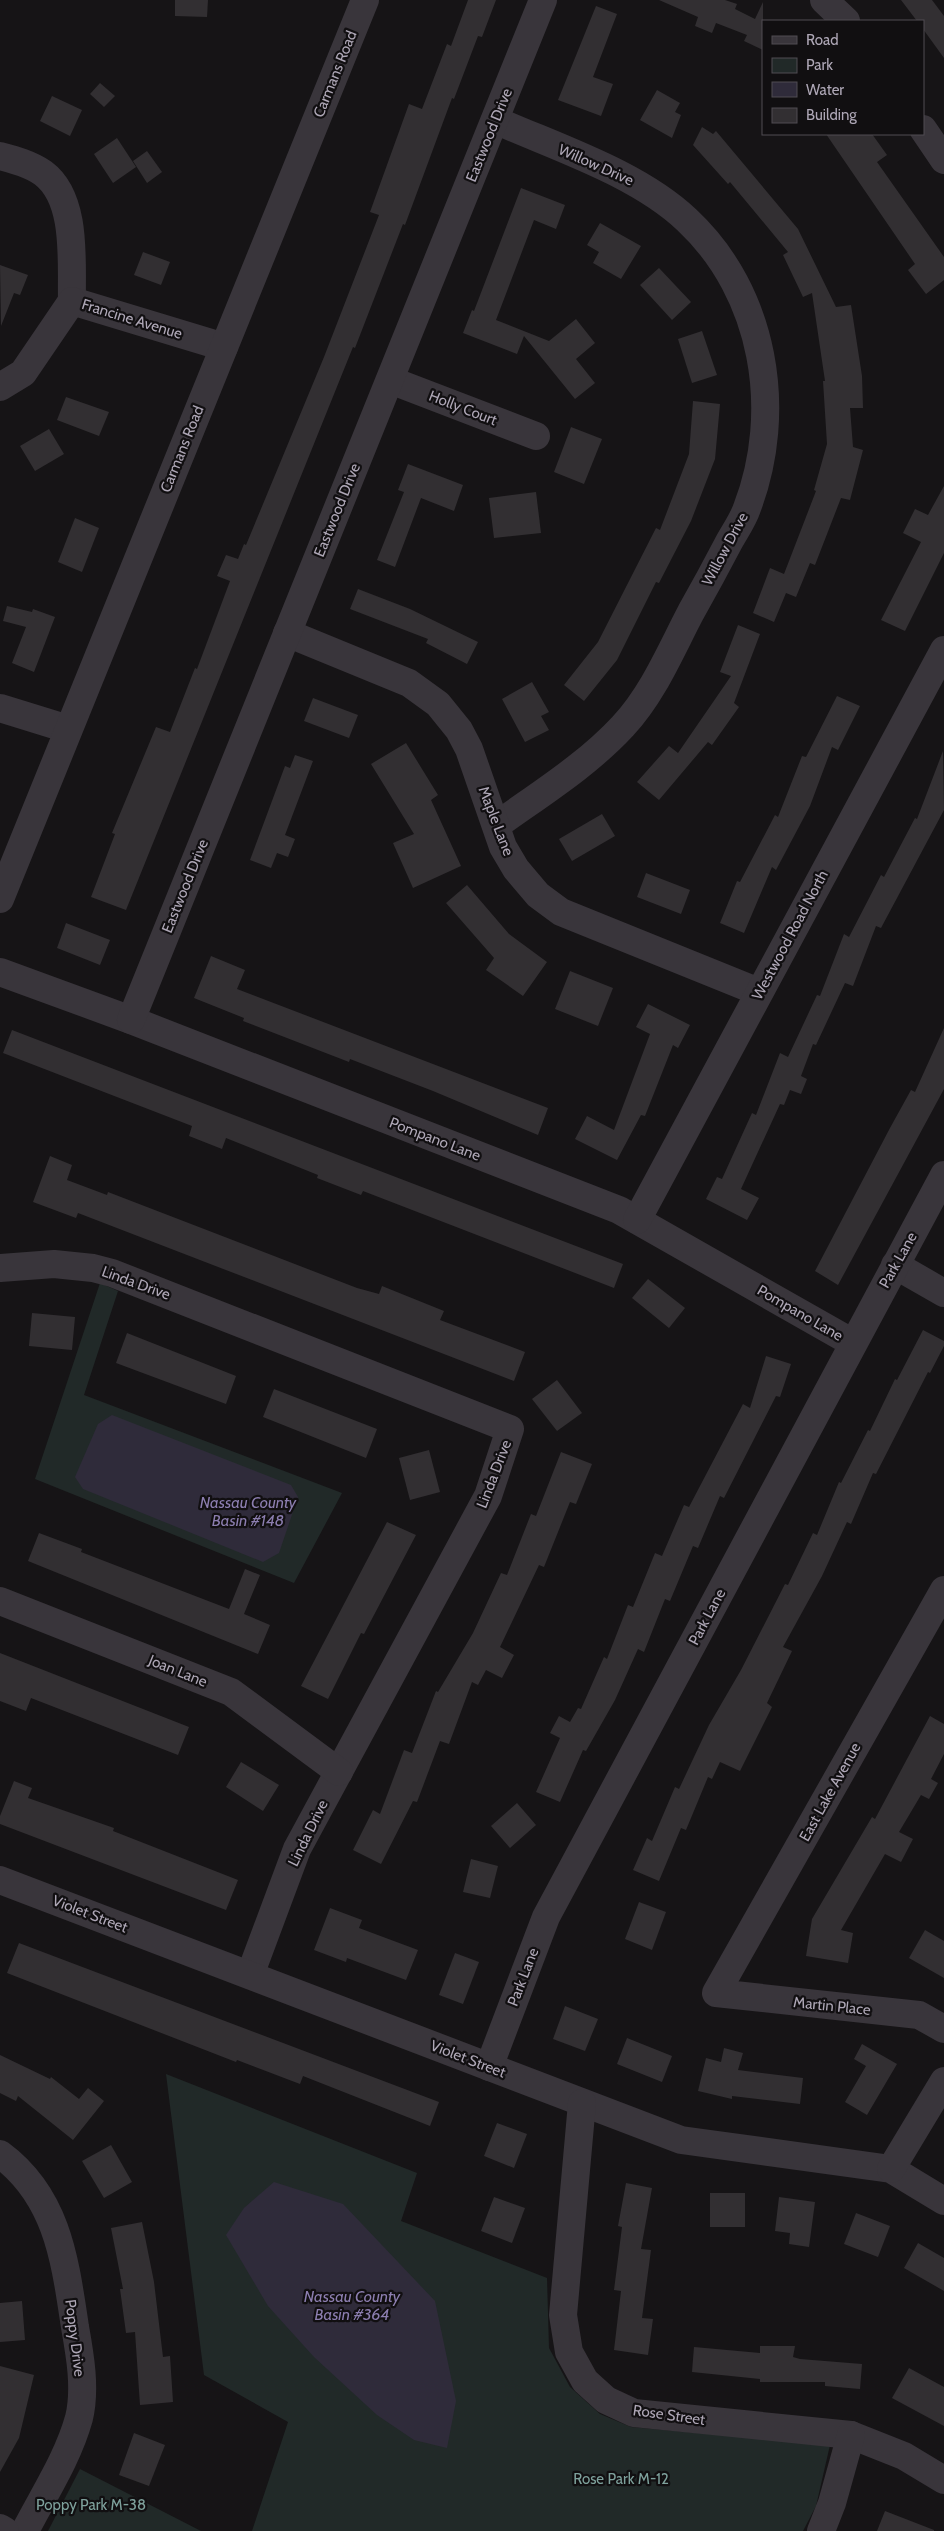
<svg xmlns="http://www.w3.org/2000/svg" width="944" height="2531" viewBox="0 0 944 2531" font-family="Cabin,sans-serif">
	<rect width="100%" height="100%" fill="#161416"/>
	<g fill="#212928">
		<path d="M100 1283 118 1291 84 1395 342 1493 294 1583 35 1479Z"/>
		<path d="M166 2074 417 2173 401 2221 547 2278 549 2348 570 2387 600 2414 631 2427 830 2445 816 2506 803 2531H252L288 2422 204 2375Z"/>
		<path d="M80 2469 201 2531H48Z"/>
	</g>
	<g fill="#2f2b3a">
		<path d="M112 1415 291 1485 298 1497 279 1553 263 1562 83 1489 75 1477 98 1424Z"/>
		<path d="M274 2182 343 2204 435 2301 456 2401 447 2448 414 2440 377 2415 314 2357 268 2306 226 2235 244 2208Z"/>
	</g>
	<g fill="#322f32">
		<path d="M175 0H208L207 17 175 16Z"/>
		<path d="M468 0H496L482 37 478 36 454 99 452 98 405 225 403 224 355 348 353 347 126 910 91 897 115 834 112 833 156 727 170 732 195 668 197 669 230 581 217 576 226 555 238 559 244 544 246 545 324 357 379 215 370 212 409 104 422 109 447 44 451 46Z"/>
		<path d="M659 0H725L737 4 735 9 755 19 763 2V50L744 41 747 35 716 23 712 33 695 26 698 17Z"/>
		<path d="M901 0H932L944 16V58L923 29V21H917Z"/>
		<path d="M596 6 617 14 593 77 613 84 601 116 558 100Z"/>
		<path d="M100 83 115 96 104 107 90 94Z"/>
		<path d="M657 90 680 103 675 112 681 115 672 138 640 120Z"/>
		<path d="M52 96 82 110 70 136 40 121Z"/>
		<path d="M702 127 713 134 716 131 798 229 836 307 851 305 862 376 863 408H850L853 447 863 450 850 500 841 498 815 565 810 563 796 597 786 593 774 622 753 613 770 568 784 574 816 491 814 490 827 444 823 381H825L812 293 803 297 783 255 788 252 730 182 728 184 693 145Z"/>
		<path d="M826 134H872L887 155 877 162 944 257V280L926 294 908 270 915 264Z"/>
		<path d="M117 138 136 167 113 183 94 154Z"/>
		<path d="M147 151 162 172 147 183 133 161Z"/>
		<path d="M521 188 565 205 556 229 534 220 496 320 549 341 576 319 595 343 576 359 595 383 575 399 524 336 517 354 463 333 472 310 474 311Z"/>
		<path d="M600 223 641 246 621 279 593 263 599 252 587 245Z"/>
		<path d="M143 252 170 262 161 285 134 275Z"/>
		<path d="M0 265 28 275 20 295 14 293 1 326Z"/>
		<path d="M659 268 691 302 672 320 640 285Z"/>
		<path d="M702 331 717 375 692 383 678 339Z"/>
		<path d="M66 397 109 412 99 436 57 420Z"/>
		<path d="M693 401 720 404 715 459 691 521 659 583 656 582 617 660 584 701 564 685 598 642 656 528 660 530 689 454Z"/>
		<path d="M571 427 602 439 584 484 554 472Z"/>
		<path d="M49 429 64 454 35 471 20 446Z"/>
		<path d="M408 464 463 485 454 511 421 498 395 567 377 560 404 492 398 490Z"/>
		<path d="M944 486V553L905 631 881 620 921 542 903 533 915 509 928 515Z"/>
		<path d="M536 492 541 533 494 538 489 498Z"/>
		<path d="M75 518 99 528 82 572 58 562Z"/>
		<path d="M358 589 410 609 478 642 467 664 426 643 428 639 350 609Z"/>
		<path d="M7 606 32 612 33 609 55 617 34 672 12 663 26 627 3 621Z"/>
		<path d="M738 625 760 634 734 703 739 707 712 745 708 742 659 800 637 782 669 746 678 753 731 676 720 672Z"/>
		<path d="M532 682 549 712 541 716 549 730 525 742 502 699Z"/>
		<path d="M837 696 860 706 838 750 832 747 810 806 776 870 772 867 744 933 720 923 737 881 740 882 775 815 778 817 802 756 806 757Z"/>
		<path d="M313 698 358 715 349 738 304 721Z"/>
		<path d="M406 743 438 795 431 800 461 866 413 888 393 843 414 834 371 764Z"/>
		<path d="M943 751 944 810 881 928 876 926 853 986 845 983 816 1045 813 1044 801 1076 807 1079 801 1094 790 1090 784 1105 780 1104 741 1189 759 1198 747 1220 706 1199 717 1177 722 1179 752 1113 756 1115 780 1053 788 1057 817 995 820 996 844 934 849 937 881 875 884 877 915 818 917 819Z"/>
		<path d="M295 755 313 761 285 835 295 839 288 857 277 853 271 868 250 860 285 766 290 768Z"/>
		<path d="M602 814 615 836 572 861 559 839Z"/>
		<path d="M646 873 690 890 681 914 637 897Z"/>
		<path d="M467 885 509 934 547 962 523 996 486 970 494 958 446 903Z"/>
		<path d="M66 923 110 940 100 965 57 948Z"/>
		<path d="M211 956 245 970 237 989 548 1108 538 1135 433 1091 350 1059 349 1062 243 1021 244 1018 194 998Z"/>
		<path d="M570 971 613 988 598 1026 555 1009Z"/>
		<path d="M648 1004 690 1025 678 1048 673 1045 645 1116 641 1115 617 1160 575 1139 587 1116 614 1130 650 1034 636 1027Z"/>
		<path d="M944 1028V1089L838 1285 815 1271 890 1128 911 1090 915 1092Z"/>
		<path d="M12 1030 623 1264 614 1288 363 1191 361 1195 317 1178 318 1175 226 1138 222 1149 189 1136 192 1126 3 1053Z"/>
		<path d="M50 1156 72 1165 67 1180 107 1195 108 1192 357 1288 379 1294 382 1286 444 1311 440 1320 525 1352 514 1381 78 1213 76 1218 33 1202Z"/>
		<path d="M648 1279 685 1308 669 1328 632 1298Z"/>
		<path d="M32 1313 75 1317 72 1350 29 1346Z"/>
		<path d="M923 1330 944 1341V1346L930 1373 928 1372 876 1474 873 1473 851 1524 847 1522 822 1576 783 1647 792 1651 767 1703 772 1707 740 1771 720 1762 712 1779 708 1777 686 1830 681 1828 659 1881 633 1870 647 1838 652 1841 675 1787 679 1789 709 1725 741 1670 785 1584 788 1585 813 1533 817 1535 839 1482 841 1483 868 1430 870 1431 895 1379 897 1380Z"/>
		<path d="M127 1333 236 1376 226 1404 116 1363Z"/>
		<path d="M766 1356 791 1364 780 1397 776 1396 724 1498 720 1496 698 1548 693 1546 670 1601 665 1599 644 1652 638 1649 615 1700 586 1751 583 1750 560 1802 536 1792 560 1738 550 1733 559 1716 570 1722 578 1708 581 1709 604 1657 607 1659 628 1605 633 1607 655 1553 662 1556 684 1505 689 1507 743 1404 750 1408Z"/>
		<path d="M557 1380 582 1413 557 1431 532 1399Z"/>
		<path d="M274 1389 377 1429 366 1458 263 1417Z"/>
		<path d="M429 1450 440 1492 410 1500 399 1458Z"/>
		<path d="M561 1452 592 1464 576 1504 570 1502 544 1567 539 1565 500 1647 514 1655 502 1678 486 1670 478 1685 472 1682 449 1744 440 1741 417 1802 413 1801 381 1864 353 1850 373 1810 380 1814 404 1750 412 1753 436 1691 438 1692 473 1633 501 1573 507 1575 531 1514 536 1516Z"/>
		<path d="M387 1522 416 1535 364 1634 361 1633 328 1699 301 1686Z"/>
		<path d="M39 1533 82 1549 81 1552 229 1609 245 1569 260 1575 244 1614 270 1625 258 1654 28 1561Z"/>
		<path d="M0 1653 189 1727 178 1755 31 1698 26 1711 0 1701Z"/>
		<path d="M930 1716 944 1724V1754L931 1779 938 1783 929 1799 921 1795 899 1832 913 1839 901 1862 885 1854 841 1930 853 1933 848 1963 806 1956 812 1919 872 1817 875 1819Z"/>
		<path d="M241 1762 279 1785 263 1811 226 1787Z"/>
		<path d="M14 1781 32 1788 28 1798 114 1828 113 1831 238 1880 226 1910 0 1824V1816Z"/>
		<path d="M517 1803 536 1825 510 1848 491 1826Z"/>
		<path d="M471 1859 498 1866 490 1898 463 1892Z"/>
		<path d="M639 1902 666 1912 652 1950 625 1939Z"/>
		<path d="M330 1908 362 1920 359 1928 418 1950 406 1980 347 1958 346 1962 314 1950Z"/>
		<path d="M925 1930 944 1941V1978L909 1958Z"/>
		<path d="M19 1943 439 2102 430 2126 303 2076 300 2084 237 2060 236 2062 7 1973Z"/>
		<path d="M455 1953 479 1962 463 2004 439 1995Z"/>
		<path d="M565 2006 598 2019 585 2051 553 2039Z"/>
		<path d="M627 2038 672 2056 662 2082 617 2064Z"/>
		<path d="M862 2044 897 2064 867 2115 845 2102 866 2066 854 2059Z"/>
		<path d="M724 2048 743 2053 738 2070 803 2078 800 2104 732 2096V2099L698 2091 706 2058 721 2062Z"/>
		<path d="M0 2055 50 2079 51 2077 79 2099 88 2088 104 2101 73 2140 18 2096 16 2101 0 2093Z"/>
		<path d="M497 2123 527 2134 514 2168 484 2156Z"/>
		<path d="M111 2145 132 2182 104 2198 82 2161Z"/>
		<path d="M626 2183 652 2188 641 2249 651 2250 642 2318 653 2319 648 2355 614 2350 621 2291 614 2290 622 2227 618 2226Z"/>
		<rect x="710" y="2193" width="35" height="34"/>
		<path d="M494 2197 525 2208 512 2243 481 2231Z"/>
		<path d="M779 2197 815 2202 809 2247 789 2244 790 2233 775 2231Z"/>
		<path d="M856 2213 890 2226 878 2257 844 2244Z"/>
		<path d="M142 2222 154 2282 163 2357 170 2356 173 2402 140 2405 135 2332 126 2333 120 2289H123L111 2228Z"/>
		<path d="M918 2243 944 2258V2291L904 2268Z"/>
		<path d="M22 2301 25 2340 0 2342V2303Z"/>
		<path d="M760 2346H795L793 2357 800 2359 862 2364 860 2389 825 2386V2382H760V2379L692 2372 694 2347 760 2353Z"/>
		<path d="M0 2366 34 2375 19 2438 0 2472Z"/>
		<path d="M909 2368 944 2387V2426L892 2398Z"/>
		<path d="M134 2433 165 2445 149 2486 119 2475Z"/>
		<path d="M885 2511 934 2530V2531H877Z"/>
	</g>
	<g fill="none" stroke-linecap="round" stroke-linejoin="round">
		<g stroke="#39353b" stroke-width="28">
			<path d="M824 0 846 21"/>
			<path d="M495 120C558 148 637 173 687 220 765 293 784 411 747 508 743 520 735 531 729 542 717 565 704 589 691 612 671 650 653 694 623 726 587 765 540 794 497 825"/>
			<path d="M923 129 944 160"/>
			<path d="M0 156C15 160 30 164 43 173 78 199 71 263 72 301"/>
			<path d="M72 301 224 347"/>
			<path d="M390 380 536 436"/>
			<path d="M0 387 23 373 72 301"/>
			<path d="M287 633 409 683 438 704 459 730 469 749 503 847 516 869 538 895 561 912 759 992"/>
			<path d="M0 708 68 729"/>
			<path d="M0 899 365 0"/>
			<path d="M0 972 131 1020 619 1210 853 1343"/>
			<path d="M131 1020 543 0"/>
			<path d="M637 1220 944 650"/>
			<path d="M895 1265 944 1293"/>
			<path d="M0 1268 54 1264 93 1268 112 1273 510 1429 488 1496 297 1849 250 1975"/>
			<path d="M944 1590 716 1993 919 2015 944 2029"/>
			<path d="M0 1601 231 1692 339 1772"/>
			<path d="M0 1880 681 2140 891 2169 944 2201"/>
			<path d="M489 2067 546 1917 944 1175"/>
			<path d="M582 2103 563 2315 569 2352 585 2381 606 2400 634 2413 851 2435 904 2456 944 2480"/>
			<path d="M0 2154C58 2197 65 2261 75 2327 80 2355 86 2389 79 2418 68 2458 44 2494 25 2531"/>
			<path d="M891 2169 944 2081"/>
			<path d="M0 2528 5 2531"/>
			<path d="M821 2531 832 2503 851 2435"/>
		</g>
	</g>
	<g text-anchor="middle" stroke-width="4.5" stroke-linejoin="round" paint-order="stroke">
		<g font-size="15" fill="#aea7b6" stroke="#110f11">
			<text transform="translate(335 74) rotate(-68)" y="5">Carmans Road</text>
			<text transform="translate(489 135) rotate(-68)" y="5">Eastwood Drive</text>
			<text transform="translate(596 165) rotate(24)" y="5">Willow Drive</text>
			<text transform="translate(132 319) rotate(17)" y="5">Francine Avenue</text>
			<text transform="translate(463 408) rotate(21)" y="5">Holly Court</text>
			<text transform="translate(182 449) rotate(-68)" y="5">Carmans Road</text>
			<text transform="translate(337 510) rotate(-68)" y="5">Eastwood Drive</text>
			<text transform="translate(725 549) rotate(-62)" y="5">Willow Drive</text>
			<text transform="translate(496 821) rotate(69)" y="5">Maple Lane</text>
			<text transform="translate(185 886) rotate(-68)" y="5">Eastwood Drive</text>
			<text transform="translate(790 935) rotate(-62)" y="5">Westwood Road North</text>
			<text transform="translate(435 1139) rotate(21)" y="5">Pompano Lane</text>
			<text transform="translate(898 1260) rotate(-61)" y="5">Park Lane</text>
			<text transform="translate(136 1283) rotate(20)" y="5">Linda Drive</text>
			<text transform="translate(800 1313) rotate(30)" y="5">Pompano Lane</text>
			<text transform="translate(494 1474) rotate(-69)" y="5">Linda Drive</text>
			<text transform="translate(707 1617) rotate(-62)" y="5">Park Lane</text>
			<text transform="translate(178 1671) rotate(22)" y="5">Joan Lane</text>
			<text transform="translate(830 1792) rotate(-61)" y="5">East Lake Avenue</text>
			<text transform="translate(308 1833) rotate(-64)" y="5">Linda Drive</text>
			<text transform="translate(90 1914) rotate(21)" y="5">Violet Street</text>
			<text transform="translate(523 1977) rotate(-69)" y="5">Park Lane</text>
			<text transform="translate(832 2006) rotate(6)" y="5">Martin Place</text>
			<text transform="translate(468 2059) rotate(21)" y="5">Violet Street</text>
			<text transform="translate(75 2338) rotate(83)" y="5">Poppy Drive</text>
			<text transform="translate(669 2415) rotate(8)" y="5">Rose Street</text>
		</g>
		<g font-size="15" fill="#7ea19c" stroke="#110f11">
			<text x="621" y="2484">Rose Park M-12</text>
			<text x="91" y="2510">Poppy Park M-38</text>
		</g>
		<g font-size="16" font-style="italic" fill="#8c7eb0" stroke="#110f11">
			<text x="248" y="1508">Nassau County<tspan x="248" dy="18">Basin #148</tspan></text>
			<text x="352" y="2302">Nassau County<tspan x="352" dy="18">Basin #364</tspan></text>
		</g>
	</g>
	<rect x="762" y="20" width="162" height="115" fill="#110f11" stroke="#504c53"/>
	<rect x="772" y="36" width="25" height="8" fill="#39353b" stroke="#504c53"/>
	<text x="806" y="45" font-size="15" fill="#aea7b6">Road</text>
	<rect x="772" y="58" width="25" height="15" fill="#212928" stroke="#504c53"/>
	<text x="806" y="70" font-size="15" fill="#aea7b6">Park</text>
	<rect x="772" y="82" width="25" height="15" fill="#2f2b3a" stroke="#504c53"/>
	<text x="806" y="95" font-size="15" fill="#aea7b6">Water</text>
	<rect x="772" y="108" width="25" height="15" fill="#322f32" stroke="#504c53"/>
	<text x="806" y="120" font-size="15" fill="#aea7b6">Building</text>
</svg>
